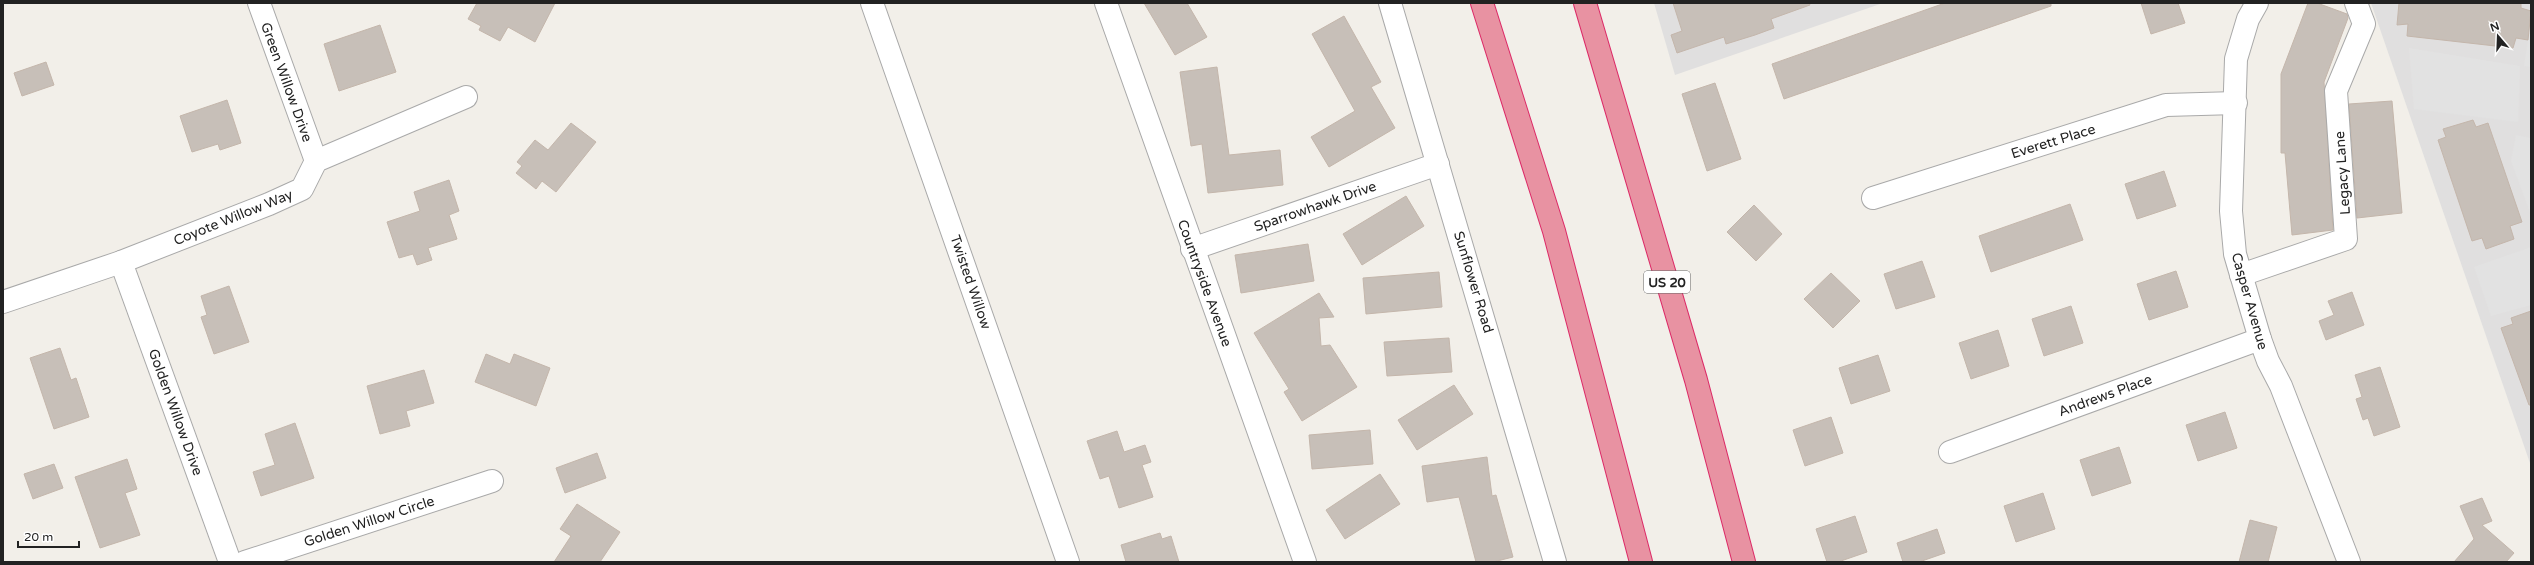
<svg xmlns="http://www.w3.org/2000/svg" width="2534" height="565" viewBox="0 0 2534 565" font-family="'Varela Round',sans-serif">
	<rect width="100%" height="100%" fill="#f2efe9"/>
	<g fill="#e0dfdf">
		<path d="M1654 3H1883L1675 75Z"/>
		<path d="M2371 3H2531V466Z"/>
	</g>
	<g fill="#e2e2e2">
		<path d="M2531 22V67L2524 66Z"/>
		<path d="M2409 48 2520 66 2518 122 2414 109Z"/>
		<path d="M2516 135 2531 138V215L2511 161Z"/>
		<path d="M2531 247V305L2491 316 2474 267Z"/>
	</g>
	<g fill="#c7bfb8" stroke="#c4b6ab">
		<path d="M477 3H555L535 42 508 27 500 41 479 30 481 26 468 19Z"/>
		<path d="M1144 3H1187L1207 37 1175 55Z"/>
		<path d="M1673 3H1809L1810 5 1771 19 1774 28 1755 35 1726 44 1724 37 1677 53 1671 35 1682 31Z"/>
		<path d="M1945 3H2051V6L1784 99 1772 64Z"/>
		<path d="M2141 3H2178L2185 23 2151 34Z"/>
		<path d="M2308 3H2317L2347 14 2348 18 2324 82 2333 230 2292 235 2285 153H2281V74Z"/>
		<path d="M2399 3H2521V8L2531 11 2528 40 2516 38 2513 48 2407 36 2408 24 2397 25Z"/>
		<path d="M1344 16 1381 82 1371 87 1395 128 1329 167 1311 137 1355 111 1312 34Z"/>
		<path d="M380 25 396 72 339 91 324 44Z"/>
		<path d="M46 62 54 85 22 96 14 73Z"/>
		<path d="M1217 67 1229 155 1280 150 1283 185 1208 193 1202 144 1191 146 1180 72Z"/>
		<path d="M1715 83 1741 159 1707 171 1682 94Z"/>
		<path d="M227 100 241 143 220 150 218 144 192 152 180 116Z"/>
		<path d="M2392 101 2402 213 2357 218 2349 104Z"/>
		<path d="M2473 120 2476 127 2488 123 2522 222 2510 226 2514 239 2486 249 2482 238 2472 241 2438 140 2446 137 2443 129Z"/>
		<path d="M571 123 596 142 556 192 542 181 536 189 516 173 522 166 517 162 535 140 548 150Z"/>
		<path d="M2164 171 2176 206 2137 219 2125 184Z"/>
		<path d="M449 180 459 211 449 215 457 239 428 248 432 260 417 265 413 254 399 258 387 222 420 211 414 192Z"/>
		<path d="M1406 196 1424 226 1362 265 1343 234Z"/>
		<path d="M2070 204 2083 240 1991 272 1979 236Z"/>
		<path d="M1754 205 1782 234 1756 261 1727 232Z"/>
		<path d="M1308 244 1314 281 1241 293 1235 255Z"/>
		<path d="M1922 261 1935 297 1896 309 1884 274Z"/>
		<path d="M2176 271 2188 307 2149 320 2137 284Z"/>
		<path d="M1439 272 1442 307 1366 314 1363 278Z"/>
		<path d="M1831 273 1860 301 1833 328 1804 299Z"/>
		<path d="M229 286 249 342 214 354 201 317 207 315 201 296Z"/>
		<path d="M2352 292 2364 325 2326 340 2319 321 2334 315 2328 301Z"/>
		<path d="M1319 293 1334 317 1319 318 1321 346 1330 345 1357 387 1302 421 1284 392 1289 389 1254 333Z"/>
		<path d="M2071 306 2083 343 2044 356 2032 319Z"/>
		<path d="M2531 311V405H2529L2501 328 2513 324 2511 318Z"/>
		<path d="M1998 330 2009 366 1971 379 1959 343Z"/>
		<path d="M1449 338 1452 372 1387 376 1384 342Z"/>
		<path d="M60 348 71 380 76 378 89 417 54 429 30 358Z"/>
		<path d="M486 354 510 364 514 354 550 368 536 406 475 382Z"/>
		<path d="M1878 355 1890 391 1851 404 1839 368Z"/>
		<path d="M2380 367 2400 427 2374 436 2368 418 2363 420 2356 399 2362 397 2355 375Z"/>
		<path d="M424 370 434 403 406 411 410 426 380 434 367 386Z"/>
		<path d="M1454 385 1473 414 1417 450 1398 420Z"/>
		<path d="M2225 412 2237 448 2198 461 2186 425Z"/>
		<path d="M1831 417 1843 453 1805 466 1793 430Z"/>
		<path d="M295 423 314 478 261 496 253 472 275 465 265 434Z"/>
		<path d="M1370 430 1373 464 1312 469 1309 435Z"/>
		<path d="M1117 431 1124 452 1145 445 1151 462 1142 465 1153 497 1119 508 1109 476 1100 479 1087 441Z"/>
		<path d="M2119 447 2131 483 2092 496 2080 460Z"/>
		<path d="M597 453 606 478 565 493 556 468Z"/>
		<path d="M1487 457 1492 496 1496 495 1513 557 1493 562H1476L1459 497 1427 502 1422 466Z"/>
		<path d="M127 459 137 489 125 493 140 535 100 548 75 477Z"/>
		<path d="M54 464 63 488 33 499 24 474Z"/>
		<path d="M1380 474 1400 504 1345 539 1326 510Z"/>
		<path d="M2043 493 2055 529 2016 542 2004 506Z"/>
		<path d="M2482 498 2492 521 2482 525 2514 553 2506 562H2454L2474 539 2460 506Z"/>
		<path d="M577 504 620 532 600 562H554L571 536 560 529Z"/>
		<path d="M1855 516 1867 552 1838 562H1827L1816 529Z"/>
		<path d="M2250 520 2277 527 2268 562H2239Z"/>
		<path d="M1937 529 1945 553 1919 562H1903L1897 543Z"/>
		<path d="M1160 533 1162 539 1171 536 1179 562H1126L1121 545Z"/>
	</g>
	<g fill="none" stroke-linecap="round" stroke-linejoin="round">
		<defs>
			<g id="minor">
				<path d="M259 3 316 161"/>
				<path d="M872 3 1068 562"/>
				<path d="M1106 3 1305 562"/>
				<path d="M1390 3 1555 562"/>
				<path d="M2257 3 2248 19 2236 59 2231 211 2235 254 2260 339 2268 361 2281 386 2349 562"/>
				<path d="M1873 198 2166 105 2236 103"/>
				<path d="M1192 249 1438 164"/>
				<path d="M121 262 230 562"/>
				<path d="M2241 275 2346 239 2336 91 2364 24 2356 3"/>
				<path d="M3 302 121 262 269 204 302 189 316 161 466 97"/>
				<path d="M1950 452 2260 339"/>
				<path d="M245 562 492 481"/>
			</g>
			<g id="highway">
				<path d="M1482 3 1554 231 1641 562"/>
				<path d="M1585 3 1696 380 1744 562"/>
			</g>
		</defs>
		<use href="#minor" stroke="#a9a9a9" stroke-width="24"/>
		<use href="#highway" stroke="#dc2a67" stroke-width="24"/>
		<use href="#minor" stroke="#fff" stroke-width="22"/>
		<use href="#highway" stroke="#e892a2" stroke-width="22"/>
	</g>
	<g text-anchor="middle" stroke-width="3" stroke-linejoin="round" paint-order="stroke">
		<rect fill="#fff" stroke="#646464" stroke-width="1" x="1644" y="271" width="46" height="22" rx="3"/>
		<g font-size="13" font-weight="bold" fill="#222">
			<text x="1667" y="287">US 20</text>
		</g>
		<g font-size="14" fill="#222" stroke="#fff">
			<text transform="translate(287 82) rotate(70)" y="5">Green Willow Drive</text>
			<text transform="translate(2053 141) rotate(-17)" y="5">Everett Place</text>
			<text transform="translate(2342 173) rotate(-94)" y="5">Legacy Lane</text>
			<text transform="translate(1315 206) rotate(-19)" y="5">Sparrowhawk Drive</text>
			<text transform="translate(233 217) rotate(-22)" y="5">Coyote Willow Way</text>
			<text transform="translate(971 282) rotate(71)" y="5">Twisted Willow</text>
			<text transform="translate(1474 282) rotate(73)" y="5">Sunflower Road</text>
			<text transform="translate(1205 283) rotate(70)" y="5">Countryside Avenue</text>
			<text transform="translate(2250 301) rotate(74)" y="5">Casper Avenue</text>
			<text transform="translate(2105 395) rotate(-20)" y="5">Andrews Place</text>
			<text transform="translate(176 412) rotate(70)" y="5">Golden Willow Drive</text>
			<text transform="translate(369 521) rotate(-18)" y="5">Golden Willow Circle</text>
		</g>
	</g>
	<rect width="2534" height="565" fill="none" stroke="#222222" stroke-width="8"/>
	<g transform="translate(2498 36) rotate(341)" stroke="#ffffff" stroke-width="3" paint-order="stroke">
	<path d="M0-3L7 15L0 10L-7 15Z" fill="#222222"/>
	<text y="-6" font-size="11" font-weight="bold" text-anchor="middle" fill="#222222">N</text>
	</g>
	<path d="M18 541v6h61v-6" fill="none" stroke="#222222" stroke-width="2"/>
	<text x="24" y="541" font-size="12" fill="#222222" stroke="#ffffff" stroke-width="3" paint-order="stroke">20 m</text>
</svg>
